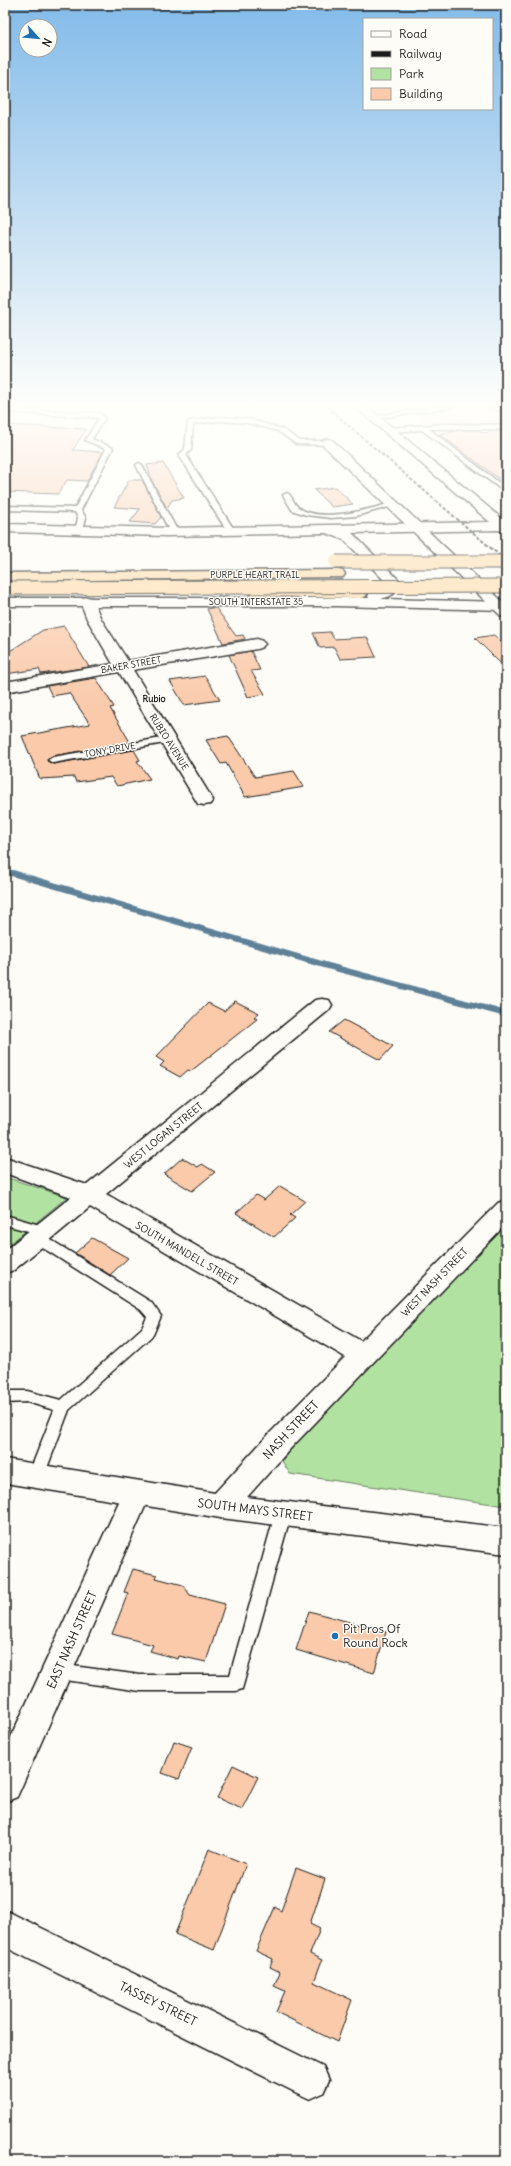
<svg xmlns="http://www.w3.org/2000/svg" width="511" height="2166" viewBox="0 0 511 2166" font-family="Delius,sans-serif">
	<rect width="100%" height="100%" fill="#fdfcf7"/>
	<filter id="ink" filterUnits="userSpaceOnUse"><feTurbulence type="fractalNoise" baseFrequency=".025" numOctaves="2"/><feDisplacementMap in="SourceGraphic" scale="8" xChannelSelector="R" yChannelSelector="G"/><feConvolveMatrix kernelMatrix="1 2 1 2 8 2 1 2 1" color-interpolation-filters="sRGB"/></filter>
	<g filter="url(#ink)">
		<path fill="#fcede0" d="M406 407H506V425L427 424Z"/>
		<g fill="#b2e2a1" stroke="#677f5e">
			<path d="M5 1177 67 1197 5 1248Z"/>
			<path d="M506 1216V1506L290 1474 282 1461 294 1445Z"/>
		</g>
		<g fill="none" stroke-linecap="round" stroke-linejoin="round">
			<path stroke="#5f8198" stroke-width="4.5" d="M5 871 15 874"/>
			<path stroke="#5f8198" stroke-width="6" d="M12 873 328 966 506 1014"/>
		</g>
		<g fill="#facaaa" stroke="#1c1c1c">
			<path d="M5 425 86 429 73 450 103 452 87 481 67 480 58 494 5 492Z"/>
			<path d="M462 430H479L482 433 506 430V484L439 434Z"/>
			<path d="M163 463 184 498 172 500 167 508 152 481 147 465Z"/>
			<path d="M129 480H142L161 517 155 524 130 522 140 509 114 507Z"/>
			<path d="M335 487 353 504 332 507 314 490Z"/>
			<path d="M211 608H216L236 636 243 635 245 639 223 643 207 609Z"/>
			<path d="M64 626 89 667 41 674 39 669 5 674V654L43 630Z"/>
			<path d="M330 632 334 639 367 637 376 657 340 659 334 647 320 648 313 633Z"/>
			<path d="M494 635 506 647V669L475 638Z"/>
			<path d="M251 651 260 670 251 671 265 694 248 697 229 655Z"/>
			<path d="M205 676 220 700 184 705 170 681Z"/>
			<path d="M96 678 114 707 110 708 130 742 53 756 47 761 53 764 134 750 140 760 137 761 150 779 117 786 111 777 76 782 74 777 40 779 22 736 90 724 69 693 52 696 47 686Z"/>
			<path d="M228 736 255 777 294 771 304 787 245 797 226 763 221 764 206 740Z"/>
			<path d="M235 1001 259 1013 254 1017 257 1019 191 1071 188 1070 180 1077 160 1066 164 1062 156 1057 208 1003 224 1011Z"/>
			<path d="M344 1020 393 1046 380 1060 329 1032Z"/>
			<path d="M182 1158 198 1167 202 1164 215 1172 192 1191 164 1174Z"/>
			<path d="M280 1186 305 1201 290 1215 295 1218 274 1237 236 1213 256 1195 264 1200Z"/>
			<path d="M92 1238 128 1258 110 1275 75 1253Z"/>
			<path d="M133 1569 157 1575 156 1578 183 1585 190 1595 225 1604 206 1662 179 1656 178 1659 150 1651 153 1645 112 1634 128 1593 124 1592Z"/>
			<path d="M309 1611 386 1632 374 1673 296 1650Z"/>
			<path d="M174 1741 192 1747 179 1779 162 1773Z"/>
			<path d="M233 1765 258 1777 242 1809 217 1798Z"/>
			<path d="M209 1849 246 1864 214 1950 175 1934Z"/>
			<path d="M296 1868 325 1879 310 1924 320 1929 310 1954 322 1960 314 1982 352 2000 337 2042 276 2012 285 1991 274 1986 280 1972 270 1967 273 1959 256 1951 275 1907 281 1911Z"/>
		</g>
		<g fill="none" stroke-linecap="round" stroke-linejoin="round">
			<defs>
				<g id="service">
					<path d="M433 407H452L373 419 370 417Z"/>
					<path d="M485 407 506 408V412Z"/>
					<path d="M5 408 100 413 105 418 92 439 113 448 81 510 86 518 82 533 75 531 78 518 75 512 5 510V506L75 508 106 449 85 440 99 418 5 412Z"/>
					<path d="M220 417 248 419 282 429 300 441H328L331 443 328 445 296 444 278 431 248 423 220 421 193 424 191 450 186 455 235 531 231 533 227 531 179 455 185 449 188 421Z"/>
					<path d="M444 424 506 425V429H429L506 488V493L422 430 389 432 386 430 389 428Z"/>
					<path d="M139 463 142 465 178 532 177 534 170 532 136 465Z"/>
					<path d="M287 493 289 494C292 497 294 504 298 507 319 524 369 509 392 503L396 505 356 516 331 518 306 515 292 510 283 495Z"/>
					<path d="M167 737 170 738V742L53 763 48 760 53 757Z"/>
					<path d="M5 1215 50 1228 52 1231 50 1234 43 1235 151 1302 161 1316 153 1335 69 1410 44 1476 41 1481 36 1482 31 1481 28 1476 54 1410 27 1402 5 1403V1391H27L61 1400 142 1328 147 1317 141 1310 32 1241 30 1238 32 1235 36 1233 5 1225Z"/>
					<path d="M283 1507 289 1509 291 1514 242 1689 236 1691H140L52 1678 50 1672 52 1666 58 1664 140 1675H230L275 1514 277 1509Z"/>
				</g>
				<g id="minor">
					<path d="M328 439 332 440 506 605V617L501 616 324 446 322 443 324 440Z"/>
					<path d="M87 597 92 598 101 619 128 661 257 639 262 641 265 644 262 647 257 649 133 670 213 800 210 804 204 805 198 804 119 672 5 692V682L113 664 87 619 80 601 82 598Z"/>
					<path d="M322 999 329 1000 332 1005 329 1010 106 1194 361 1341 498 1203 506 1200V1224L290 1449 231 1515 221 1518 211 1515 207 1506 211 1497 270 1433 345 1357 90 1207 14 1270 5 1273V1250L71 1197 5 1173V1157L87 1185 315 1000Z"/>
					<path d="M137 1481 147 1485 151 1493 17 1797 5 1802V1750L123 1493 127 1485Z"/>
					<path d="M5 1910 323 2067 329 2080 323 2093 310 2099 297 2093 5 1947Z"/>
				</g>
				<g id="secondary">
					<path d="M355 407H368L506 522V533L499 530 352 533 401 582C399 593 391 596 381 599L506 602V610L335 606H5V598H369L368 596 370 593 383 589 387 583 343 539 326 533 167 536 5 532V524L167 528 490 522Z"/>
					<path d="M5 1459 221 1494 506 1528V1554L221 1518 5 1483Z"/>
				</g>
				<g id="motorway">
					<path d="M338 570 343 571 345 574 343 577 5 581V573Z"/>
					<path d="M256 589 360 590 365 591 367 594 365 597 360 598 251 596 249 593 251 590Z"/>
				</g>
			</defs>
			<use href="#service" stroke="#1c1c1c" stroke-width="3"/>
			<use href="#minor" stroke="#1c1c1c" stroke-width="3"/>
			<use href="#secondary" stroke="#1c1c1c" stroke-width="3"/>
			<use href="#motorway" stroke="#1c1c1c" stroke-width="3"/>
			<use href="#service" fill="#fdfcf7" fill-rule="evenodd"/>
			<use href="#minor" fill="#fdfcf7" fill-rule="evenodd"/>
			<use href="#secondary" fill="#fdfcf7" fill-rule="evenodd"/>
			<use href="#motorway" fill="#fddcac" fill-rule="evenodd"/>
			<path stroke="#1c1c1c" stroke-width="2" stroke-dasharray="3.5 2" stroke-linecap="butt" d="M327 407 506 561"/>
			<defs>
				<g id="motorway-bridge">
					<path d="M336 562H506"/>
					<path d="M5 588 506 586"/>
				</g>
			</defs>
			<use href="#motorway-bridge" stroke="#1c1c1c" stroke-width="15" stroke-linecap="butt"/>
			<use href="#motorway-bridge" stroke="#fddcac" stroke-width="13"/>
		</g>
	</g>
	<linearGradient id="sky" x2="0" y2="1"><stop stop-color="#83bbe9"/><stop offset="0.57" stop-color="#fefefb"/><stop offset="1" stop-color="#fefefb" stop-opacity="0"/></linearGradient>
	<rect width="511" height="710" fill="url(#sky)"/>
	<circle fill="#1f6fb2" stroke="#fdfcf7" stroke-width="1.5" cx="335" cy="1636" r="4"/>
	<g text-anchor="middle" stroke-width="3" stroke-linejoin="round" paint-order="stroke">
		<g font-size="9" fill="#1c1c1c" stroke="#fdfcf7">
			<text x="255" y="578">PURPLE HEART TRAIL</text>
			<text x="256" y="605">SOUTH INTERSTATE 35</text>
			<text transform="translate(131 665) rotate(-10)" y="3">BAKER STREET</text>
			<text transform="translate(169 742) rotate(58)" y="3">RUBIO AVENUE</text>
			<text transform="translate(110 750) rotate(-10)" y="3">TONY DRIVE</text>
		</g>
		<g font-size="9" font-weight="bold" fill="#1c1c1c" stroke="#fdfcf7">
			<text x="154" y="702">Rubio</text>
		</g>
		<g font-size="10" fill="#1c1c1c" stroke="#fdfcf7">
			<text transform="translate(163 1135) rotate(-39)" y="4">WEST LOGAN STREET</text>
			<text transform="translate(187 1253) rotate(30)" y="4">SOUTH MANDELL STREET</text>
			<text transform="translate(434 1282) rotate(-46)" y="4">WEST NASH STREET</text>
		</g>
		<g font-size="12" fill="#1c1c1c" stroke="#fdfcf7">
			<text transform="translate(291 1430) rotate(-47)" y="4">NASH STREET</text>
			<text transform="translate(255 1510) rotate(7)" y="4">SOUTH MAYS STREET</text>
			<text transform="translate(72 1640) rotate(-66)" y="4">EAST NASH STREET</text>
			<text transform="translate(158 2004) rotate(26)" y="4">TASSEY STREET</text>
		</g>
		<g font-size="12" fill="#1c1c1c" stroke="#fdfcf7" text-anchor="start">
			<text x="343" y="1633">Pit Pros Of<tspan x="343" dy="14">Round Rock</tspan></text>
		</g>
	</g>
	<rect width="511" height="2166" fill="none" stroke="#fdfcf7" stroke-width="20"/>
	<rect x="10" y="10" width="491" height="2146" fill="none" stroke="#1c1c1c" stroke-width="1.5" filter="url(#ink)"/>
	<rect x="363" y="18" width="130" height="92" fill="#fdfcf7" stroke="#a3a29f"/>
	<rect x="371" y="31" width="20" height="6" fill="#fdfcf7" stroke="#a3a29f"/>
	<text x="399" y="38" font-size="12" fill="#1c1c1c">Road</text>
	<rect x="371" y="51" width="20" height="6" fill="#1c1c1c" stroke="#a3a29f"/>
	<text x="399" y="58" font-size="12" fill="#1c1c1c">Railway</text>
	<rect x="371" y="68" width="20" height="12" fill="#b2e2a1" stroke="#a3a29f"/>
	<text x="399" y="78" font-size="12" fill="#1c1c1c">Park</text>
	<rect x="371" y="88" width="20" height="12" fill="#facaaa" stroke="#a3a29f"/>
	<text x="399" y="98" font-size="12" fill="#1c1c1c">Building</text>
	<g transform="translate(38 38) rotate(117)"><circle r="19" fill="#fdfcf7" stroke="#a3a29f"/>
	<path d="M0-3L7 15L0 10L-7 15Z" fill="#1f6fb2"/>
	<text y="-6" font-size="11" font-weight="bold" text-anchor="middle" fill="#1c1c1c">N</text>
	</g>
</svg>
